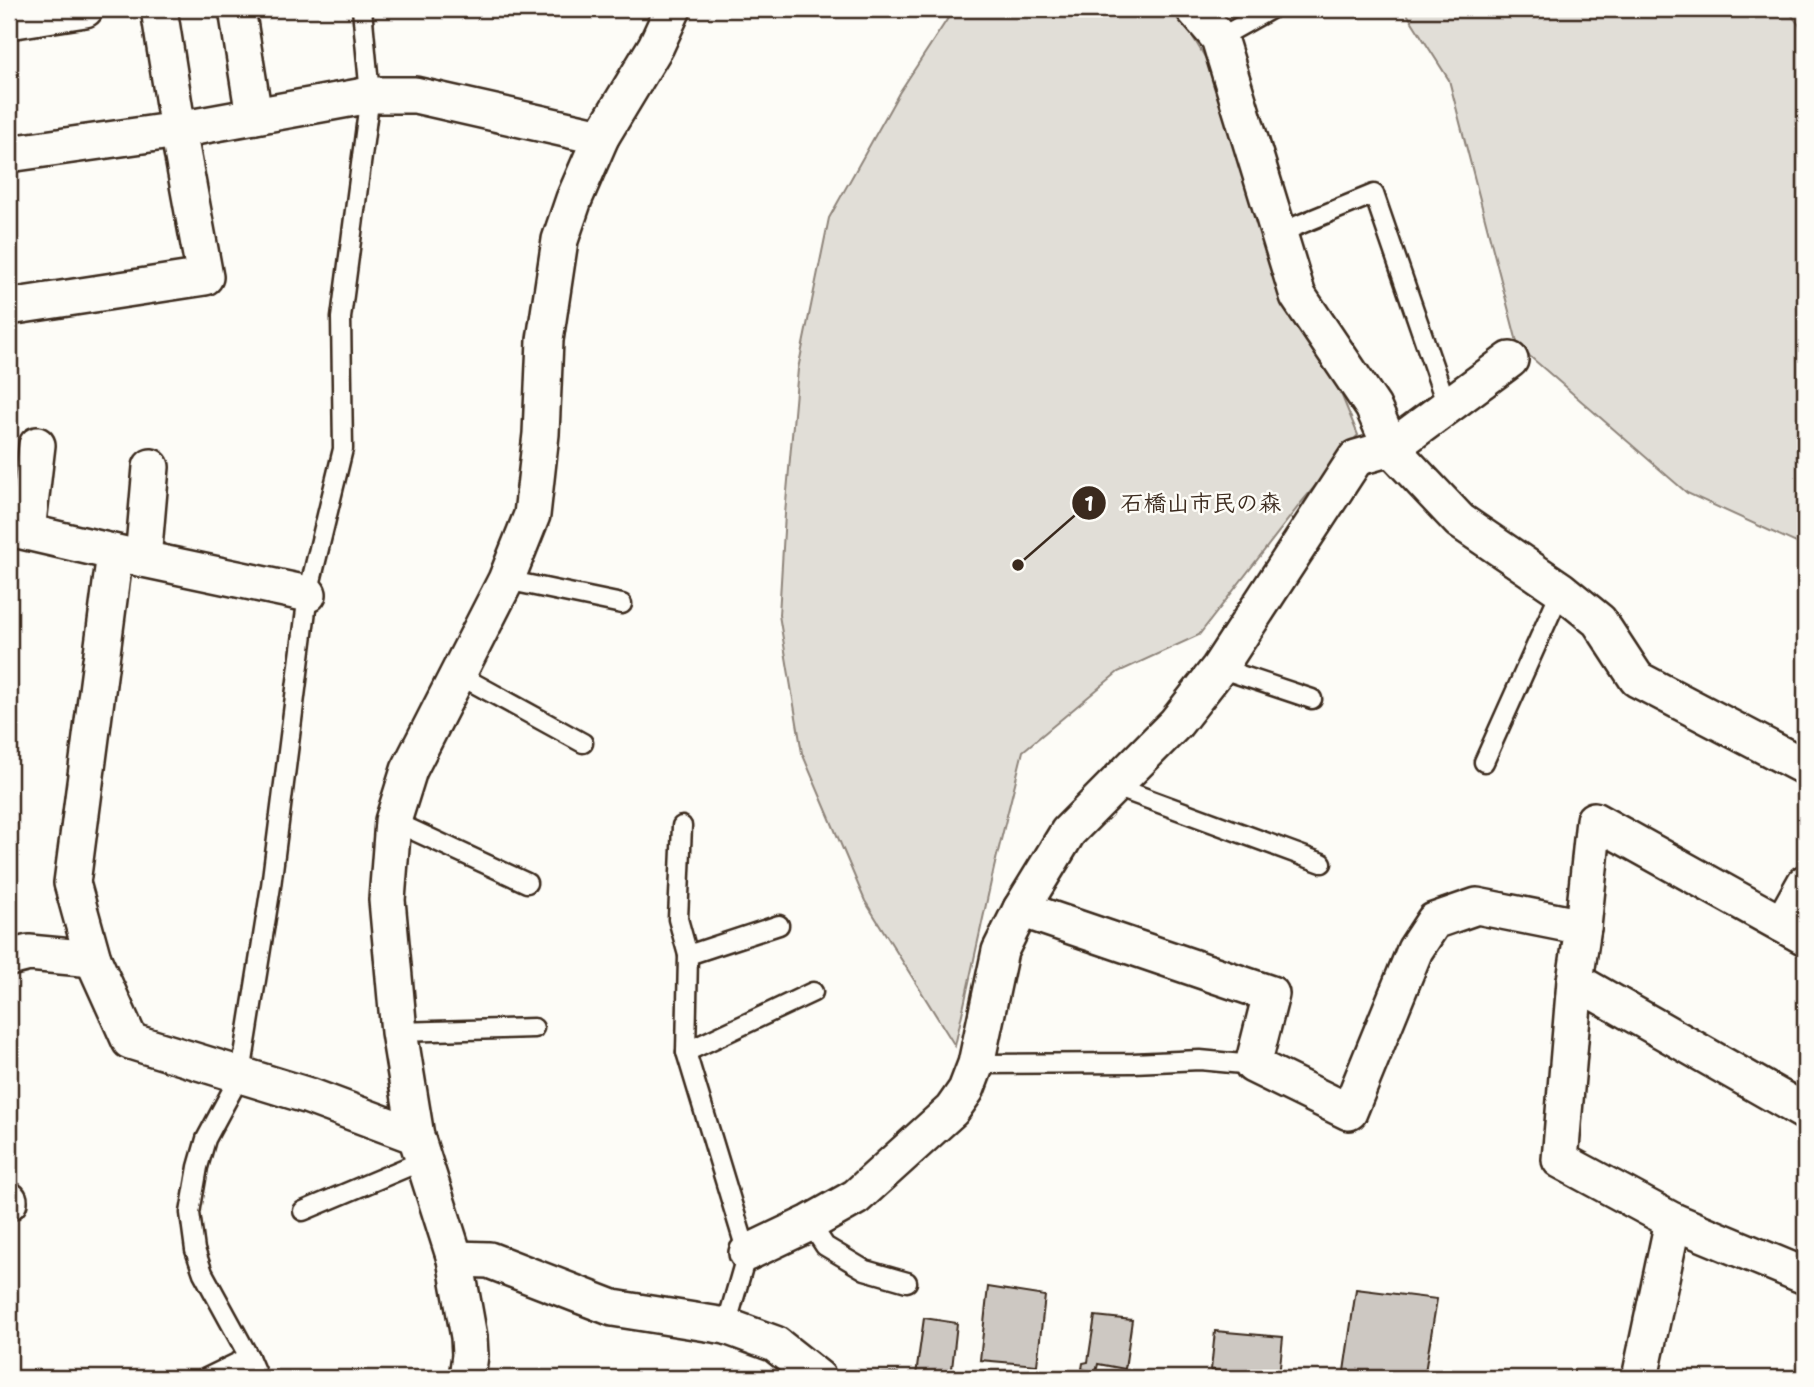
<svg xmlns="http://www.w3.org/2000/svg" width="1814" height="1387" viewBox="0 0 1814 1387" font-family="'Shantell Sans','Klee One',sans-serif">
	<rect width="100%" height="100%" fill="#fdfcf7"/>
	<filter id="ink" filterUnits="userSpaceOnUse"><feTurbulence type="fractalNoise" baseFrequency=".0143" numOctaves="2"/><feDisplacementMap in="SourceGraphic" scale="14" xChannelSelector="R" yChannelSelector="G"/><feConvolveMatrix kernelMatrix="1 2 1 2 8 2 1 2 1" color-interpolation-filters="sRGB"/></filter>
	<g filter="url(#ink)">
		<g fill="#e1ded7" stroke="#8e847a" stroke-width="2">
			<path d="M954 9H1176L1220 82 1296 311 1342 396 1358 435 1301 503 1199 635 1118 672 1023 751 994 868 955 1046 865 901 802 753 779 615 785 514 798 369 829 218 899 93Z"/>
			<path d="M1404 9H1787L1805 33V547L1687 493 1518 346 1449 80Z"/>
		</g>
		<g fill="#cdc8c2" stroke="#3b2a1e" stroke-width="2">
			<path d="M988 1287 1045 1296 1037 1365 980 1360Z"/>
			<path d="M1356 1289 1437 1299 1424 1378H1343Z"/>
			<path d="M1095 1316 1132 1320 1125 1369 1098 1364 1096 1372 1082 1369 1083 1363 1088 1362Z"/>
			<path d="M924 1318 957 1323 951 1378 916 1375Z"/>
			<path d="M1215 1331 1283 1337 1279 1377 1211 1370Z"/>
			<path d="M898 1373V1378H844V1375Z"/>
		</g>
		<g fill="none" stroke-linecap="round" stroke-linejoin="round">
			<defs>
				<g id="service">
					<path d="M1219 38 1271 9"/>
					<path d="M1279 233 1374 194 1447 406"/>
					<path d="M506 580 622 604"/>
					<path d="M1219 668 1312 699"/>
					<path d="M459 675 583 743"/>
					<path d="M1484 762 1561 590"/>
					<path d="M1113 786 1322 863"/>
					<path d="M393 821 527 883"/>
					<path d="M682 826 678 919 688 955 686 1052 747 1253 726 1326"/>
					<path d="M688 955 779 925"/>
					<path d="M399 1032 534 1028"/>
					<path d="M686 1052 813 992"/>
					<path d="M976 1064 1133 1063 1200 1060 1253 1065"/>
					<path d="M303 1211 424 1160"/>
					<path d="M810 1223 825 1246 865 1270 907 1282"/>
					<path d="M206 1378 249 1357"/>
					<path d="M258 1378 249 1357 203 1273 195 1250 190 1213 198 1167 206 1139 241 1074 271 886 308 594 343 449 341 318 370 95 362 9"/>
				</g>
				<g id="minor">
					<path d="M237 9 254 116"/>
					<path d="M1194 9 1219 38 1298 296 1373 407 1391 448 1460 521 1561 590 1599 621 1637 679 1805 767"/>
					<path d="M9 21 85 9"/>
					<path d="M9 154 178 130 370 95H415L601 137"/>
					<path d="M9 307 205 277 178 130 159 9"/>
					<path d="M9 528 143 559 308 594"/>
					<path d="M27 531 37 445"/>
					<path d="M115 553 72 883 93 959 130 1041 309 1096 416 1136"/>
					<path d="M143 559 151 467"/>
					<path d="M1021 909 1271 994 1253 1065 1349 1112 1415 950 1434 921 1477 906 1583 927"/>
					<path d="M1782 924 1805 883"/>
					<path d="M1805 937 1594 820 1583 927 1575 981 1560 1160 1673 1221 1805 1276"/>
					<path d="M9 958 29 953 93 959"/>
					<path d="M1575 981 1805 1112"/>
					<path d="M9 1200V1202"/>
					<path d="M747 1253 810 1223 856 1197 952 1110 966 1090 976 1064 1000 951 1021 909 1068 832 1176 723 1219 668 1356 458 1391 448 1510 360"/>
					<path d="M455 1259 489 1260 613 1308 726 1326 775 1344 818 1378"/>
					<path d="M467 1378 470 1355 469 1337 455 1259 416 1136 399 1032 387 900 393 821 409 770 506 580 532 515 541 434 545 340 560 240 574 199 601 137 656 46 673 9"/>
					<path d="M1640 1378 1673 1221"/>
				</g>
			</defs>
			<use href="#service" stroke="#3b2a1e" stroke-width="23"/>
			<use href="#minor" stroke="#3b2a1e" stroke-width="40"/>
			<use href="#service" stroke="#fdfcf7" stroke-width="18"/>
			<use href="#minor" stroke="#fdfcf7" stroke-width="35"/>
		</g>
	</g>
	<path fill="none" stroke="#3b2a1e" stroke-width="2.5" d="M1018 565L1089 503"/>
	<g fill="#3b2a1e" stroke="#fdfcf7" stroke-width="2.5">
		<circle cx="1018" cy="565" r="7"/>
		<circle cx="1089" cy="503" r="18"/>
	</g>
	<g font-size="21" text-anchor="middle" font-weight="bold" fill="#fff">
		<text x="1089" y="511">1</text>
	</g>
	<g font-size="23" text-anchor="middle" font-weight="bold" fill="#3b2a1e" stroke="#fdfcf7" stroke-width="5" stroke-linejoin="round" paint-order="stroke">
		<text x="1201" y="511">石橋山市民の森</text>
	</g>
	<rect width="1814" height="1387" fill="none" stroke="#fdfcf7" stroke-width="35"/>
	<rect x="18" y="18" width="1779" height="1352" fill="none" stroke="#3b2a1e" stroke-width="2.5" filter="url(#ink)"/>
</svg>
